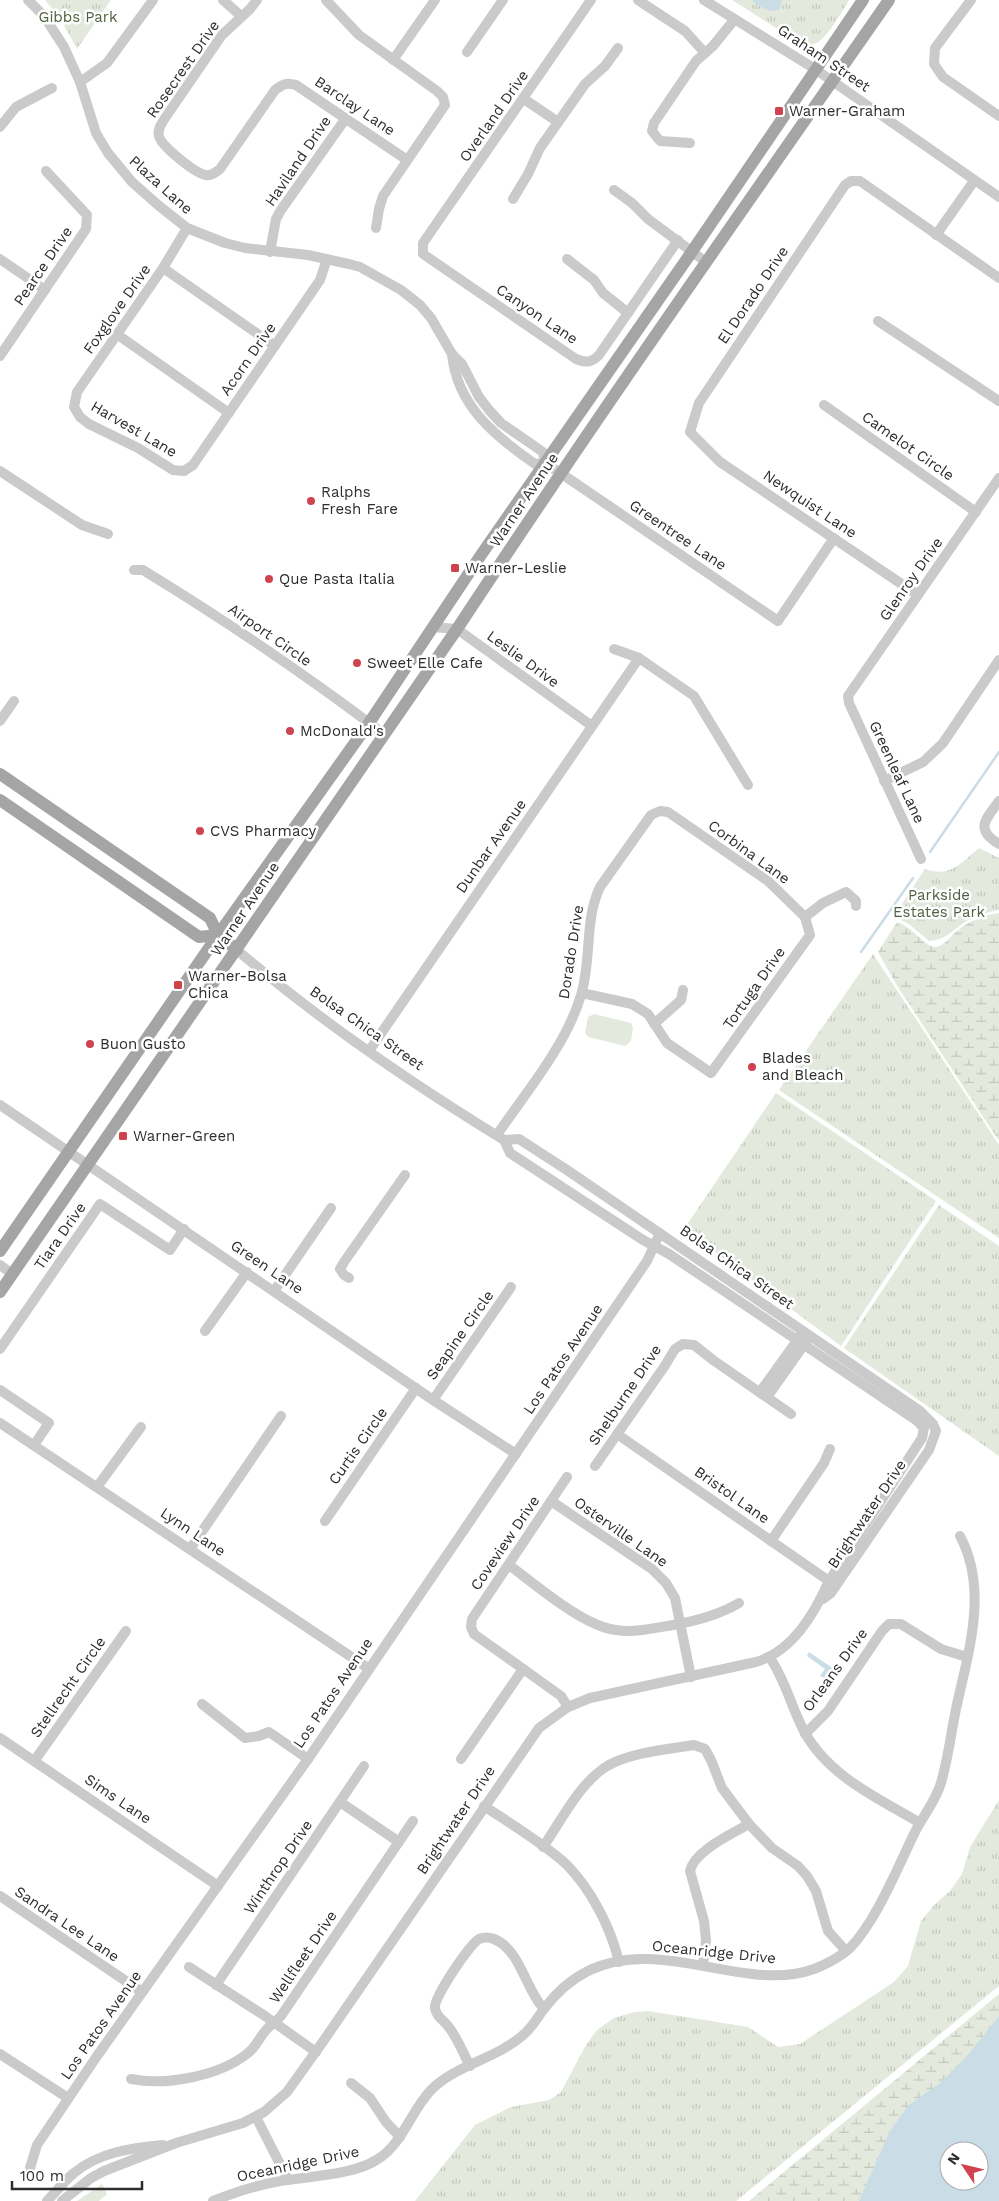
<svg xmlns="http://www.w3.org/2000/svg" width="999" height="2201" viewBox="0 0 999 2201" font-family="'Work Sans',sans-serif">
	<defs>
		<pattern id="grass-tufts" width="24" height="20" patternUnits="userSpaceOnUse" patternTransform="scale(1.25)"><rect width="24" height="20" fill="#e3e9dc"/><path d="M3 7l-1-3M5 7V3M7 7l1-3M15 17l-1-3M17 17v-4M19 17l1-3" fill="none" stroke="#c3c8bd"/></pattern>
		<pattern id="wetland-marsh" width="20" height="14" patternUnits="userSpaceOnUse" patternTransform="scale(1.25)"><rect width="20" height="14" fill="#e3e9dc"/><path d="M1 5h8M5 5V1M11 12h8M15 12V8" fill="none" stroke="#c3c8bd"/></pattern>
	</defs>
	<rect width="100%" height="100%" fill="#fff"/>
	<g fill="url(#grass-tufts)">
		<path d="M45 0H111L77 49 60 18Z"/>
		<path d="M732 0H849C842 11 826 41 814 44 809 46 803 43 798 42Z"/>
		<path d="M979 848 999 858V910C988 912 978 915 968 920 953 929 947 940 929 941L910 925 894 916 925 869C950 878 961 863 979 848Z"/>
		<path d="M873 954 999 1145V1238L779 1090Z"/>
		<path d="M776 1093 936 1201 841 1346 684 1229Z"/>
		<path d="M939 1205 999 1246V1456L844 1348Z"/>
		<path d="M999 1800V1986L736 2201H415L475 2125 511 2107 549 2100 561 2092 586 2045 597 2030 614 2018 634 2012 648 2011 748 2027 778 2047 800 2044 894 1982 908 1966 921 1921 934 1905 950 1891 962 1874 970 1847Z"/>
		<path d="M102 2184 107 2194 99 2201H77Z"/>
	</g>
	<g fill="url(#wetland-marsh)" fill-rule="evenodd">
		<path d="M999 913V1141L896 984 878 952 897 922C912 926 926 948 935 947 943 947 951 936 957 931 969 921 983 915 999 913Z"/>
		<path d="M999 1994V2201H749ZM949 2151H979V2181H949Z"/>
	</g>
	<path fill="#e3e9dc" d="M594 1014 631 1023 633 1028 631 1041 625 1046 588 1037 585 1033 588 1017Z"/>
	<g fill="#cadce6" fill-rule="evenodd">
		<path d="M752 0H782L780 9C771 14 759 7 752 0Z"/>
		<path d="M809 1652 834 1669 832 1672 837 1676 832 1682 820 1676 825 1669 807 1656Z"/>
		<path d="M999 2016V2201H859L890 2131 908 2106 940 2083 967 2056ZM949 2151H979V2181H949Z"/>
	</g>
	<g fill="none" stroke-linecap="round" stroke-linejoin="round">
		<g stroke="#cadce6" stroke-width="2.5">
			<path d="M930 852 999 752"/>
			<path d="M861 952 913 878"/>
		</g>
		<g stroke="#cacaca" stroke-width="10">
			<path d="M28 0 44 16 64 47 80 82 96 133 108 153 132 182 158 205 187 228 225 243 245 248 308 255 349 264 360 267 401 290 420 305 431 318 452 354 462 364 479 397 489 410 501 423 543 452 545 463"/>
			<path d="M223 0 241 16"/>
			<path d="M257 0 250 9 222 35 165 118C162 123 157 129 159 136 161 146 196 174 206 175 211 176 216 172 220 169L275 90C283 84 287 82 296 85L407 160"/>
			<path d="M326 0 359 35 437 91 443 97 445 105 383 196 379 209 376 228"/>
			<path d="M591 0 423 243V254L576 359C586 363 591 363 599 355L678 240"/>
			<path d="M638 0 685 31 705 53"/>
			<path d="M704 0 815 69 999 197"/>
			<path d="M971 0 935 48 934 64 943 77 999 116"/>
			<path d="M467 52 503 0"/>
			<path d="M393 60 435 0"/>
			<path d="M80 82 107 63 153 0"/>
			<path d="M524 99 558 122"/>
			<path d="M0 127 16 107 52 88"/>
			<path d="M690 143 660 141 652 131 654 123 696 61 713 46 734 20"/>
			<path d="M614 190 632 203 648 219 706 262"/>
			<path d="M513 199 528 174 540 148 585 84 605 66 618 48"/>
			<path d="M187 228 163 268 77 392 74 407 80 417 89 424 138 448 173 470 184 471 193 465 320 280 327 259"/>
			<path d="M936 235 974 181"/>
			<path d="M270 252 276 219 281 210 346 118"/>
			<path d="M0 259 45 290"/>
			<path d="M567 259 594 280 603 293 628 313"/>
			<path d="M163 268 275 346"/>
			<path d="M878 321 999 401"/>
			<path d="M118 335 229 413"/>
			<path d="M452 354C457 406 495 436 535 464L545 463 562 474 778 621 834 538"/>
			<path d="M0 356 86 229 87 215 46 171"/>
			<path d="M824 405 976 512"/>
			<path d="M0 471 82 525 108 534"/>
			<path d="M134 570H143C226 621 308 676 385 735"/>
			<path d="M918 595 720 462 690 432 699 403 845 185 851 181H860L999 278"/>
			<path d="M433 627 457 629 592 726"/>
			<path d="M614 649 639 658 694 696 748 785"/>
			<path d="M0 721 14 701"/>
			<path d="M884 781 923 762 943 743 999 660"/>
			<path d="M999 801C986 819 974 829 999 844"/>
			<path d="M921 859 849 703 848 696 999 478"/>
			<path d="M805 917 823 903 846 892 856 901V906"/>
			<path d="M237 950C320 1021 411 1083 504 1140L519 1139 567 1170 920 1411 933 1424 936 1431 929 1450 831 1593 823 1599"/>
			<path d="M582 993 632 1004 648 1014 667 1043 711 1073 810 935 805 917"/>
			<path d="M654 1024 681 1000 683 990"/>
			<path d="M369 1051 639 658"/>
			<path d="M0 1105 433 1400 516 1454"/>
			<path d="M497 1135C526 1092 567 1044 581 995 592 959 584 921 600 887L651 815 660 811 668 812 768 881 805 917"/>
			<path d="M0 1265 12 1274"/>
			<path d="M349 1278 344 1275 340 1269 344 1262 405 1175"/>
			<path d="M274 1291 331 1208"/>
			<path d="M205 1331 247 1272"/>
			<path d="M0 1349 100 1204 170 1250 184 1229"/>
			<path d="M0 1390 49 1423 34 1445"/>
			<path d="M760 1392 801 1335"/>
			<path d="M767 1397 808 1339"/>
			<path d="M433 1400 511 1287"/>
			<path d="M0 1423 368 1668"/>
			<path d="M617 1434 829 1581"/>
			<path d="M595 1466 664 1367 675 1349 683 1344 694 1345 713 1360 791 1414"/>
			<path d="M567 1477 472 1619 471 1627 474 1634 561 1696 568 1707"/>
			<path d="M97 1487 141 1427"/>
			<path d="M551 1501 652 1569 666 1583 675 1598 691 1677"/>
			<path d="M325 1521 416 1388"/>
			<path d="M771 1541 824 1463 830 1449"/>
			<path d="M190 1549 281 1416"/>
			<path d="M509 1565C536 1585 583 1626 616 1630 635 1633 655 1628 673 1625 696 1621 719 1615 739 1603"/>
			<path d="M770 1658C786 1681 791 1707 804 1731 828 1776 878 1798 920 1823"/>
			<path d="M202 1704 245 1738 259 1736 269 1732 308 1759"/>
			<path d="M805 1734 828 1711 882 1631 889 1624H901L941 1649 967 1657"/>
			<path d="M0 1738 218 1886"/>
			<path d="M461 1759 523 1669"/>
			<path d="M35 1760 126 1631"/>
			<path d="M340 1802 399 1842"/>
			<path d="M484 1806C508 1822 546 1845 566 1864 591 1889 611 1928 619 1962"/>
			<path d="M543 1847C561 1821 578 1786 604 1768 626 1753 668 1749 694 1745L705 1749 711 1760 722 1788 749 1824 772 1848 798 1866 807 1876 816 1891 828 1931 846 1951"/>
			<path d="M0 1896 142 1992"/>
			<path d="M703 1965 706 1940 704 1921 690 1871C694 1851 732 1834 749 1824"/>
			<path d="M189 1967 265 2016 316 2052"/>
			<path d="M216 1985 364 1766"/>
			<path d="M0 2054 68 2098"/>
			<path d="M470 2066C463 2053 457 2037 448 2026 443 2020 436 2016 435 2008 433 1998 470 1944 479 1939 484 1937 489 1937 494 1939 521 1950 525 1989 544 2009"/>
			<path d="M131 2079C166 2086 220 2076 248 2053 256 2047 260 2036 267 2029 271 2024 277 2021 281 2016L413 1821"/>
			<path d="M351 2083 370 2098 386 2122 400 2137"/>
			<path d="M256 2117 288 2180"/>
			<path d="M30 2168 37 2145 97 2056 308 1759 647 1261 660 1233"/>
			<path d="M47 2201C56 2192 64 2181 74 2173 99 2152 132 2148 163 2145"/>
			<path d="M62 2201 91 2178 104 2171 176 2143 243 2123 264 2112 287 2092 322 2043 539 1728 568 1707 590 1698 756 1662C793 1651 814 1614 829 1581L922 1438 924 1428 916 1420 669 1254 643 1240 510 1153 504 1140"/>
			<path d="M213 2201C233 2193 254 2186 275 2182 305 2176 353 2176 378 2159 403 2143 411 2111 431 2090 456 2065 495 2059 522 2036 531 2029 537 2018 544 2009 556 1993 570 1980 588 1971 661 1935 746 1994 814 1969 827 1964 840 1957 850 1948 877 1920 898 1866 916 1830 924 1815 936 1800 941 1783 948 1759 951 1733 956 1709 968 1653 989 1590 960 1536"/>
		</g>
		<g stroke="#a5a5a5" stroke-width="12">
			<path d="M0 774 210 918 218 935 237 950"/>
			<path d="M0 800 199 937 218 935"/>
			<path d="M0 1251 218 935 369 723 481 555 691 253 863 0"/>
			<path d="M0 1292 457 629C597 416 744 208 889 0"/>
		</g>
	</g>
	<g fill="#cf434f" stroke="#fff" stroke-width="2">
		<rect x="774" y="106" width="10" height="10" rx="2.5"/>
		<circle cx="311" cy="501" r="5"/>
		<rect x="450" y="563" width="10" height="10" rx="2.5"/>
		<circle cx="269" cy="579" r="5"/>
		<circle cx="357" cy="663" r="5"/>
		<circle cx="290" cy="731" r="5"/>
		<circle cx="200" cy="831" r="5"/>
		<rect x="173" y="980" width="10" height="10" rx="2.5"/>
		<circle cx="90" cy="1044" r="5"/>
		<circle cx="752" cy="1067" r="5"/>
		<rect x="118" y="1131" width="10" height="10" rx="2.5"/>
	</g>
	<g text-anchor="middle" stroke-width="5" stroke-linejoin="round" paint-order="stroke">
		<g font-size="15" fill="#506340" stroke="#fff">
			<text x="78" y="22">Gibbs Park</text>
			<text x="939" y="900">Parkside<tspan x="939" dy="17">Estates Park</tspan></text>
		</g>
		<g font-size="15" fill="#2d2d2d" stroke="#fff">
			<text transform="translate(824 58) rotate(34)" y="5">Graham Street</text>
			<text transform="translate(183 69) rotate(-55)" y="5">Rosecrest Drive</text>
			<text transform="translate(355 106) rotate(34)" y="5">Barclay Lane</text>
			<text transform="translate(494 116) rotate(-55)" y="5">Overland Drive</text>
			<text transform="translate(298 161) rotate(-56)" y="5">Haviland Drive</text>
			<text transform="translate(161 185) rotate(42)" y="5">Plaza Lane</text>
			<text transform="translate(43 266) rotate(-56)" y="5">Pearce Drive</text>
			<text transform="translate(753 295) rotate(-56)" y="5">El Dorado Drive</text>
			<text transform="translate(117 309) rotate(-55)" y="5">Foxglove Drive</text>
			<text transform="translate(537 314) rotate(34)" y="5">Canyon Lane</text>
			<text transform="translate(248 359) rotate(-55)" y="5">Acorn Drive</text>
			<text transform="translate(134 429) rotate(30)" y="5">Harvest Lane</text>
			<text transform="translate(908 446) rotate(35)" y="5">Camelot Circle</text>
			<text transform="translate(524 500) rotate(-56)" y="5">Warner Avenue</text>
			<text transform="translate(810 504) rotate(34)" y="5">Newquist Lane</text>
			<text transform="translate(678 535) rotate(34)" y="5">Greentree Lane</text>
			<text transform="translate(911 579) rotate(-55)" y="5">Glenroy Drive</text>
			<text transform="translate(270 635) rotate(35)" y="5">Airport Circle</text>
			<text transform="translate(523 659) rotate(36)" y="5">Leslie Drive</text>
			<text transform="translate(897 772) rotate(65)" y="5">Greenleaf Lane</text>
			<text transform="translate(491 846) rotate(-55)" y="5">Dunbar Avenue</text>
			<text transform="translate(749 852) rotate(36)" y="5">Corbina Lane</text>
			<text transform="translate(245 909) rotate(-56)" y="5">Warner Avenue</text>
			<text transform="translate(571 952) rotate(-81)" y="5">Dorado Drive</text>
			<text transform="translate(754 988) rotate(-55)" y="5">Tortuga Drive</text>
			<text transform="translate(367 1028) rotate(35)" y="5">Bolsa Chica Street</text>
			<text transform="translate(60 1236) rotate(-55)" y="5">Tiara Drive</text>
			<text transform="translate(267 1267) rotate(34)" y="5">Green Lane</text>
			<text transform="translate(737 1267) rotate(35)" y="5">Bolsa Chica Street</text>
			<text transform="translate(460 1335) rotate(-55)" y="5">Seapine Circle</text>
			<text transform="translate(563 1359) rotate(-56)" y="5">Los Patos Avenue</text>
			<text transform="translate(625 1395) rotate(-56)" y="5">Shelburne Drive</text>
			<text transform="translate(358 1446) rotate(-55)" y="5">Curtis Circle</text>
			<text transform="translate(732 1495) rotate(35)" y="5">Bristol Lane</text>
			<text transform="translate(867 1514) rotate(-56)" y="5">Brightwater Drive</text>
			<text transform="translate(193 1532) rotate(34)" y="5">Lynn Lane</text>
			<text transform="translate(621 1532) rotate(35)" y="5">Osterville Lane</text>
			<text transform="translate(505 1543) rotate(-56)" y="5">Coveview Drive</text>
			<text transform="translate(835 1670) rotate(-54)" y="5">Orleans Drive</text>
			<text transform="translate(68 1687) rotate(-55)" y="5">Stellrecht Circle</text>
			<text transform="translate(333 1693) rotate(-56)" y="5">Los Patos Avenue</text>
			<text transform="translate(118 1799) rotate(34)" y="5">Sims Lane</text>
			<text transform="translate(456 1820) rotate(-56)" y="5">Brightwater Drive</text>
			<text transform="translate(278 1867) rotate(-56)" y="5">Winthrop Drive</text>
			<text transform="translate(67 1924) rotate(34)" y="5">Sandra Lee Lane</text>
			<text transform="translate(714 1952) rotate(6)" y="5">Oceanridge Drive</text>
			<text transform="translate(303 1957) rotate(-56)" y="5">Wellfleet Drive</text>
			<text transform="translate(101 2025) rotate(-55)" y="5">Los Patos Avenue</text>
			<text transform="translate(298 2164) rotate(-12)" y="5">Oceanridge Drive</text>
		</g>
		<g font-size="15" fill="#2d2d2d" stroke="#fff" text-anchor="start">
			<text x="789" y="116">Warner-Graham</text>
			<text x="321" y="497">Ralphs<tspan x="321" dy="17">Fresh Fare</tspan></text>
			<text x="465" y="573">Warner-Leslie</text>
			<text x="279" y="584">Que Pasta Italia</text>
			<text x="367" y="668">Sweet Elle Cafe</text>
			<text x="300" y="736">McDonald's</text>
			<text x="210" y="836">CVS Pharmacy</text>
			<text x="188" y="981">Warner-Bolsa<tspan x="188" dy="17">Chica</tspan></text>
			<text x="100" y="1049">Buon Gusto</text>
			<text x="762" y="1063">Blades<tspan x="762" dy="17">and Bleach</tspan></text>
			<text x="133" y="1141">Warner-Green</text>
		</g>
	</g>
	<g transform="translate(964 2166) rotate(305)"><circle r="24" fill="#ffffff" stroke="#ababab"/>
	<path d="M0-4L9 19L0 12L-9 19Z" fill="#cf434f"/>
	<text y="-8" font-size="14" font-weight="bold" text-anchor="middle" fill="#2d2d2d">N</text>
	</g>
	<path d="M12 2181v8h130v-8" fill="none" stroke="#2d2d2d" stroke-width="2.5"/>
	<text x="20" y="2181" font-size="15" fill="#2d2d2d" stroke="#ffffff" stroke-width="4" paint-order="stroke">100 m</text>
</svg>
